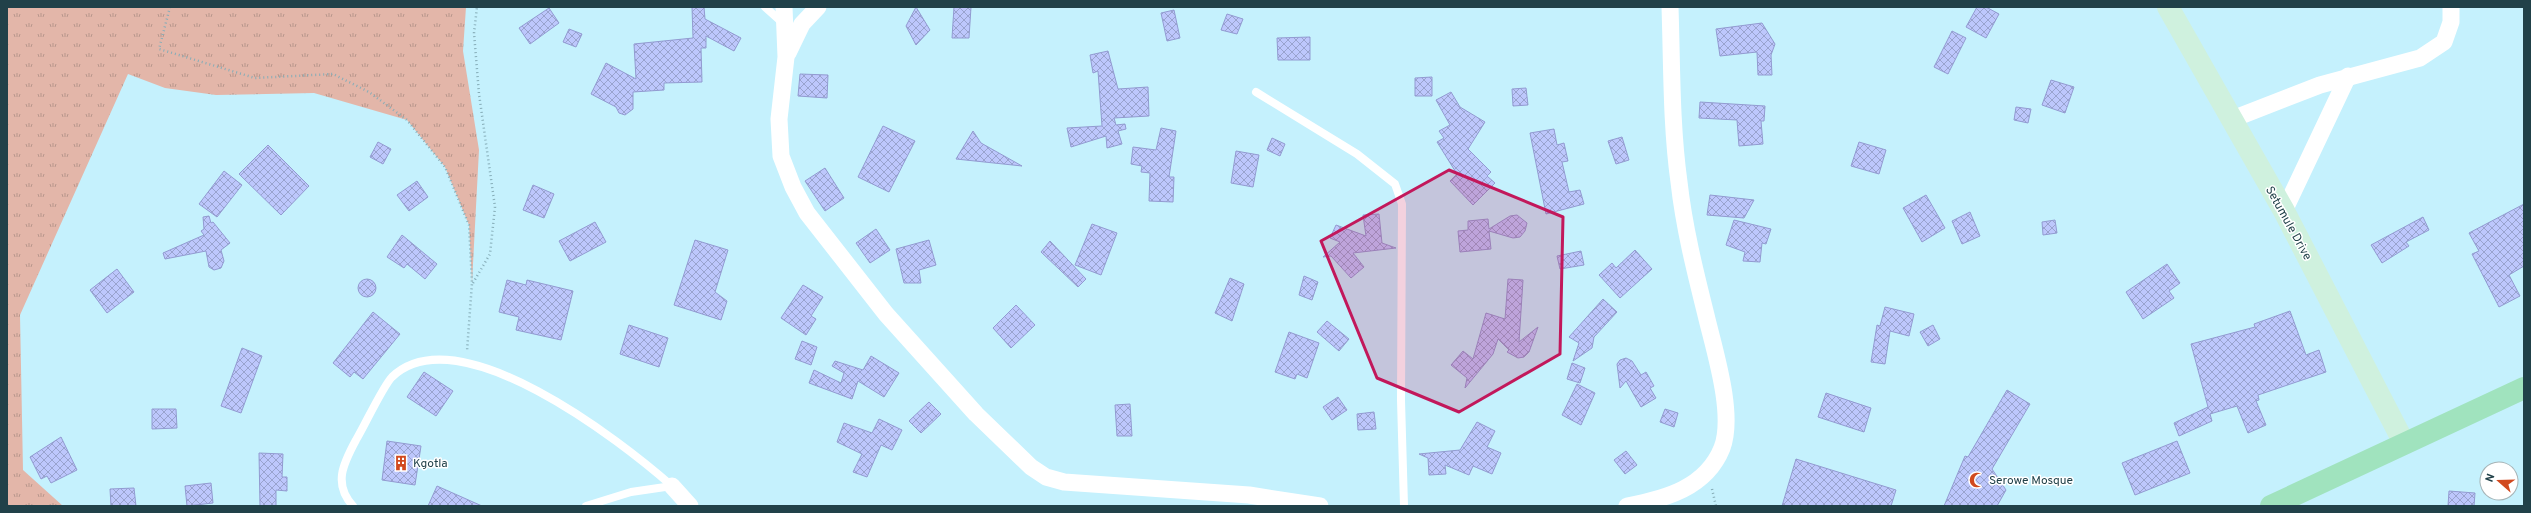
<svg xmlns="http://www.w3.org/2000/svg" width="2531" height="513" viewBox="0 0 2531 513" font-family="Overpass,sans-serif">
	<defs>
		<pattern id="grass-tufts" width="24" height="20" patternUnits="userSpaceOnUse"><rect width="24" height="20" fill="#e3b6a9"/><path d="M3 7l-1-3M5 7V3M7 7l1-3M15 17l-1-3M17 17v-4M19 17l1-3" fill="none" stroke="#b8968c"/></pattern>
		<pattern id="building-cross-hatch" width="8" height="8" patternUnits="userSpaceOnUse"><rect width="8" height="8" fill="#bdc7fc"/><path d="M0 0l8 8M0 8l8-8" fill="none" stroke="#99a3ce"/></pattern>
	</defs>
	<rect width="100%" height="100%" fill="#c5f1fd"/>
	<path fill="url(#grass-tufts)" d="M7 7H466L463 51 479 150 472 283 469 225 445 167 407 120 314 93 216 95 165 88 128 74 20 315 23 470 63 506H7Z"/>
	<g fill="url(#building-cross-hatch)" stroke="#929bd1">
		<path d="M692 7H704L705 19 741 38 734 51 706 36V48H701L702 82 664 83V90L633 92V109L625 115 619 113 616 107 591 94 606 63 636 79 634 44 693 38Z"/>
		<path d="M916 7 930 30 916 45 906 26Z"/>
		<path d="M954 7H971L969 38H952Z"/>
		<path d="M1977 7H1986L1999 14 1986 38 1966 27Z"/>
		<path d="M549 8 559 23 530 44 519 28Z"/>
		<path d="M1174 10 1180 38 1167 41 1161 13Z"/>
		<path d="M1227 14 1243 19 1237 34 1221 30Z"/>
		<path d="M1762 23 1775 44 1771 55 1772 75H1758L1757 52 1720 56 1716 29Z"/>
		<path d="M569 29 582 34 576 47 563 42Z"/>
		<path d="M1952 31 1966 38 1948 74 1934 67Z"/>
		<path d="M1310 37V60H1278L1277 38Z"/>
		<path d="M1108 51 1118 89 1148 87 1149 116 1114 118 1116 125 1125 124 1126 129 1118 131 1122 144 1107 148 1106 136 1071 147 1067 128 1102 126 1098 71 1093 73 1090 55Z"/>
		<path d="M800 74 828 75 827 98 798 96Z"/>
		<path d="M1432 77V96H1415V78Z"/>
		<path d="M2051 80 2074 87 2065 113 2042 105Z"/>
		<path d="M1526 88 1528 105 1513 106 1512 89Z"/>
		<path d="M1451 92 1460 107 1485 122 1468 149 1491 172 1487 176 1495 183 1473 205 1450 181 1457 174 1437 142 1444 138 1439 131 1450 125 1436 100Z"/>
		<path d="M1700 102 1765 106 1764 121H1761L1763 144 1739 146 1737 120 1699 118Z"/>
		<path d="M2016 107 2031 109 2028 123 2014 120Z"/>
		<path d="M883 126 915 141 889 192 858 177Z"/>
		<path d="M1161 128 1176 131 1169 177H1174L1173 202 1149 201 1150 173 1141 172 1142 166 1131 164 1133 147 1156 150Z"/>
		<path d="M1554 129 1557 145 1564 143 1568 161 1562 162 1569 192 1580 190 1584 204 1546 214 1530 133Z"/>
		<path d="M973 131 981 143 1022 166 956 159Z"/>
		<path d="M1622 137 1629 160 1616 164 1608 141Z"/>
		<path d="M1272 138 1285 144 1280 156 1267 150Z"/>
		<path d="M378 142 391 149 383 164 370 157Z"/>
		<path d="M1859 142 1886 150 1879 174 1851 166Z"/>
		<path d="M268 145 309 186 281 215 239 174Z"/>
		<path d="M1236 151 1259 155 1253 187 1231 183Z"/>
		<path d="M825 168 844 198 825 211 805 181Z"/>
		<path d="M224 171 242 185 217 217 199 204Z"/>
		<path d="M417 181 428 197 409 211 397 195Z"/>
		<path d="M533 185 554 194 544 218 523 210Z"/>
		<path d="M1710 195 1754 200 1744 218 1707 215Z"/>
		<path d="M1926 195 1945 228 1922 242 1903 208Z"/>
		<path d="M2524 204V266L2509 275 2520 296 2499 307 2472 254 2479 251 2469 233Z"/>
		<path d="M1970 212 1980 236 1962 244 1952 221Z"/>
		<path d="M1379 214 1382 243 1396 248 1353 253 1364 267 1351 278 1331 256 1323 257 1340 242 1330 238 1336 225 1366 236 1363 215Z"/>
		<path d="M1517 215 1527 223 1525 231 1520 237 1513 238 1489 231 1491 249 1460 252 1458 231 1468 230V221L1488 219 1489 229 1510 216Z"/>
		<path d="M209 216 211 223 213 222 230 243 221 250 224 261 221 268 214 270 209 267 206 251 165 259 163 253 204 235 201 231 204 229 203 217Z"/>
		<path d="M2423 217 2429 230 2406 242 2409 246 2382 263 2371 245Z"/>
		<path d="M1734 220 1771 229 1766 244 1762 243 1760 262 1743 261 1745 252 1726 245Z"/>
		<path d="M2055 220 2057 233 2043 235 2042 222Z"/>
		<path d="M595 222 606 242 570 261 559 241Z"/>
		<path d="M1092 224 1117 233 1101 275 1075 265Z"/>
		<path d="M876 229 890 250 870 263 856 243Z"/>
		<path d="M402 235 437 264 425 279 407 264 404 268 387 257Z"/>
		<path d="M695 240 728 250 715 292 727 301 721 320 674 305Z"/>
		<path d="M929 240 936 265 919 270 921 283H904L896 249Z"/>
		<path d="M1050 241 1086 279 1078 287 1041 252Z"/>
		<path d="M1635 250 1652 269 1620 298 1599 275 1612 263 1616 268Z"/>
		<path d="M1581 251 1584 265 1560 269 1557 256Z"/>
		<path d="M2167 264 2180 283 2169 291 2174 298 2143 319 2126 292Z"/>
		<path d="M117 269 134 292 107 313 90 290Z"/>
		<path d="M1304 276 1318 282 1312 300 1299 295Z"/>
		<path d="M1230 278 1244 284 1232 321 1215 313Z"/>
		<circle cx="367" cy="288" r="9"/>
		<path d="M1508 279 1523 280 1519 342 1538 327 1529 352 1524 357 1518 358 1507 352 1509 350 1498 339 1493 354 1465 388 1467 378 1451 365 1463 351 1473 359 1486 313 1505 319Z"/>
		<path d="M507 280 526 285 527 280 573 291 561 340 516 330 519 317 499 312Z"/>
		<path d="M803 285 823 297 811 316 816 319 806 335 781 318Z"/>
		<path d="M1603 299 1617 312 1594 337 1592 348 1573 361 1579 343 1569 337Z"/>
		<path d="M1016 305 1035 325 1011 348 993 328Z"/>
		<path d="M1885 307 1914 314 1909 336 1890 331 1885 364 1871 362 1877 325 1880 326Z"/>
		<path d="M2290 311 2306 355 2319 350 2326 372 2258 395 2259 400 2256 401 2266 425 2248 433 2237 406 2210 414 2212 421 2179 436 2174 423 2208 407 2191 344 2255 327 2254 324Z"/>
		<path d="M373 312 400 334 363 379 354 372 350 377 333 363Z"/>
		<path d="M1327 321 1349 339 1339 351 1317 332Z"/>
		<path d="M629 325 668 338 659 367 620 354Z"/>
		<path d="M1933 325 1940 339 1928 346 1920 332Z"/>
		<path d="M1289 332 1319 343 1307 378 1297 374 1295 379 1275 372Z"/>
		<path d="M802 341 817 347 811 365 795 359Z"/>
		<path d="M242 348 262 356 241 413 221 406Z"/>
		<path d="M871 356 899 373 884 397 858 381 852 399 809 383 814 370 841 383 844 373 832 366 835 361 863 370Z"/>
		<path d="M1626 358 1632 361 1641 375 1646 372 1654 386 1650 388 1656 398 1641 407 1626 381 1620 388 1617 364 1620 360Z"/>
		<path d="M1572 363 1585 368 1580 383 1567 379Z"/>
		<path d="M424 372 453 391 436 416 407 397Z"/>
		<path d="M1577 384 1595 393 1581 425 1562 415Z"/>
		<path d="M2007 390 2030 404 1992 469 2006 490 1997 506H1944L1965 456 1968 457Z"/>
		<path d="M1826 393 1871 408 1864 432 1818 417Z"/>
		<path d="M1338 397 1347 410 1332 420 1323 407Z"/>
		<path d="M929 402 941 414 921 433 909 421Z"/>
		<path d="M1130 404 1132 436H1117L1115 405Z"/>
		<path d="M152 409H176L177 428 152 429Z"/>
		<path d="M1665 409 1678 413 1674 427 1660 422Z"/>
		<path d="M1374 412 1376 429 1358 430 1357 414Z"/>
		<path d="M879 419 902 430 892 450 881 445 867 477 853 472 862 454 837 442 844 423 872 433Z"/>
		<path d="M1477 422 1495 431 1487 447 1501 453 1492 474 1473 466 1469 475 1445 465 1446 474 1429 475 1428 458 1419 454 1460 450Z"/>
		<path d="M61 437 77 470 51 483 47 476 41 479 30 457Z"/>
		<path d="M387 441 421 446 415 485 382 480Z"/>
		<path d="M2177 441 2190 473 2135 495 2122 463Z"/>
		<path d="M1626 451 1637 465 1625 474 1614 460Z"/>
		<path d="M259 453 283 454 282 477H287V491L276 490V506H260Z"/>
		<path d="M1796 459 1896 490 1891 506H1782Z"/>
		<path d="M211 483 213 503 187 506 185 486Z"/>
		<path d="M437 486 482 506H428Z"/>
		<path d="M134 488 136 506H111L110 489Z"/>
		<path d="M2449 491 2475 493 2474 506H2448Z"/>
	</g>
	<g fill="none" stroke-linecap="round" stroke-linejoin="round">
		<g stroke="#86adb8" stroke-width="2.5" stroke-dasharray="1 3" stroke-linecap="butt">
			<path d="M170 7 159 49 255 78 333 74 369 92 407 120 445 167 469 225 472 283 467 351"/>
			<path d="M473 283 490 254 495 207 479 94 474 33 477 7"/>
			<path d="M1712 489 1716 506"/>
		</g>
		<g stroke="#fff" stroke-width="8">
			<path d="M765 7 784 24"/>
			<path d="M1256 92 1357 154 1395 184 1402 204 1401 400 1404 506"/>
			<path d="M353 506C333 484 343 464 356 440 364 427 383 386 392 377 458 314 621 441 672 486"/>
			<path d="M586 506 631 492 672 486"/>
		</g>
		<g stroke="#fff" stroke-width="17">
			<path d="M784 7 786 57 779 119 781 156 793 187 807 213 886 314 976 414 1031 467 1046 477 1064 482 1249 495 1320 506"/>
			<path d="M788 53 802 24 818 7"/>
			<path d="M2230 120 2320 85 2420 58 2444 42 2451 22V7"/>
			<path d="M2284 211 2348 76"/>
			<path d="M672 486 690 506"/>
			<path d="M1627 506C1665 499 1706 488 1722 448 1735 414 1714 349 1706 315 1695 271 1684 227 1679 182 1671 124 1672 65 1670 7"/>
		</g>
		<path stroke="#cff1de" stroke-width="22" d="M2168 7 2284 211 2404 443"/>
		<path stroke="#a0e3be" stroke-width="22" d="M2271 506 2524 388"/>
	</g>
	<path fill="#c2185b" fill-opacity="0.2" stroke="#c2185b" stroke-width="3" stroke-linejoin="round" d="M1449 170 1563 217 1560 354 1459 412 1377 378 1321 241Z"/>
	<defs>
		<symbol id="building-bare" viewBox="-9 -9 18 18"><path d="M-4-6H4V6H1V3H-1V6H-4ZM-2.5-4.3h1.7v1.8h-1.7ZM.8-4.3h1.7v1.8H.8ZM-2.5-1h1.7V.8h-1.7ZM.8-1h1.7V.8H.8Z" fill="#d1491f" stroke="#fff" stroke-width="2.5" paint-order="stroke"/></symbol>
		<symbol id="mosque-bare" viewBox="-9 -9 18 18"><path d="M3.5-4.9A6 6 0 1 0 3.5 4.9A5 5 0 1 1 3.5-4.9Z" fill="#d1491f" stroke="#fff" stroke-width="2.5" paint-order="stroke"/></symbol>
	</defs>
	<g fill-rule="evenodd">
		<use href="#building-bare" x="390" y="452" width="22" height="22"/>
		<use href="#mosque-bare" x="1966" y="469" width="22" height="22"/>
	</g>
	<g text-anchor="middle" stroke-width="3" stroke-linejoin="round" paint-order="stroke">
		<g font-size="12" fill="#214149" stroke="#fff">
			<text transform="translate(2289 223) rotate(61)" y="4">Setumule Drive</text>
		</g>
		<g font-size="12" fill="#214149" stroke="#fff" text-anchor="start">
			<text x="413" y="467">Kgotla</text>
			<text x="1989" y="484">Serowe Mosque</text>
		</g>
	</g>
	<rect width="2531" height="513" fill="none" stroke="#214149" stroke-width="16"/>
	<g transform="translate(2499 481) rotate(290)"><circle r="19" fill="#ffffff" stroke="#a6b3b6"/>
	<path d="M0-3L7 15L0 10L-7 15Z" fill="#d1491f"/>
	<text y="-6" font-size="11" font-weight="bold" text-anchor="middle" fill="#214149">N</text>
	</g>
</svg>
